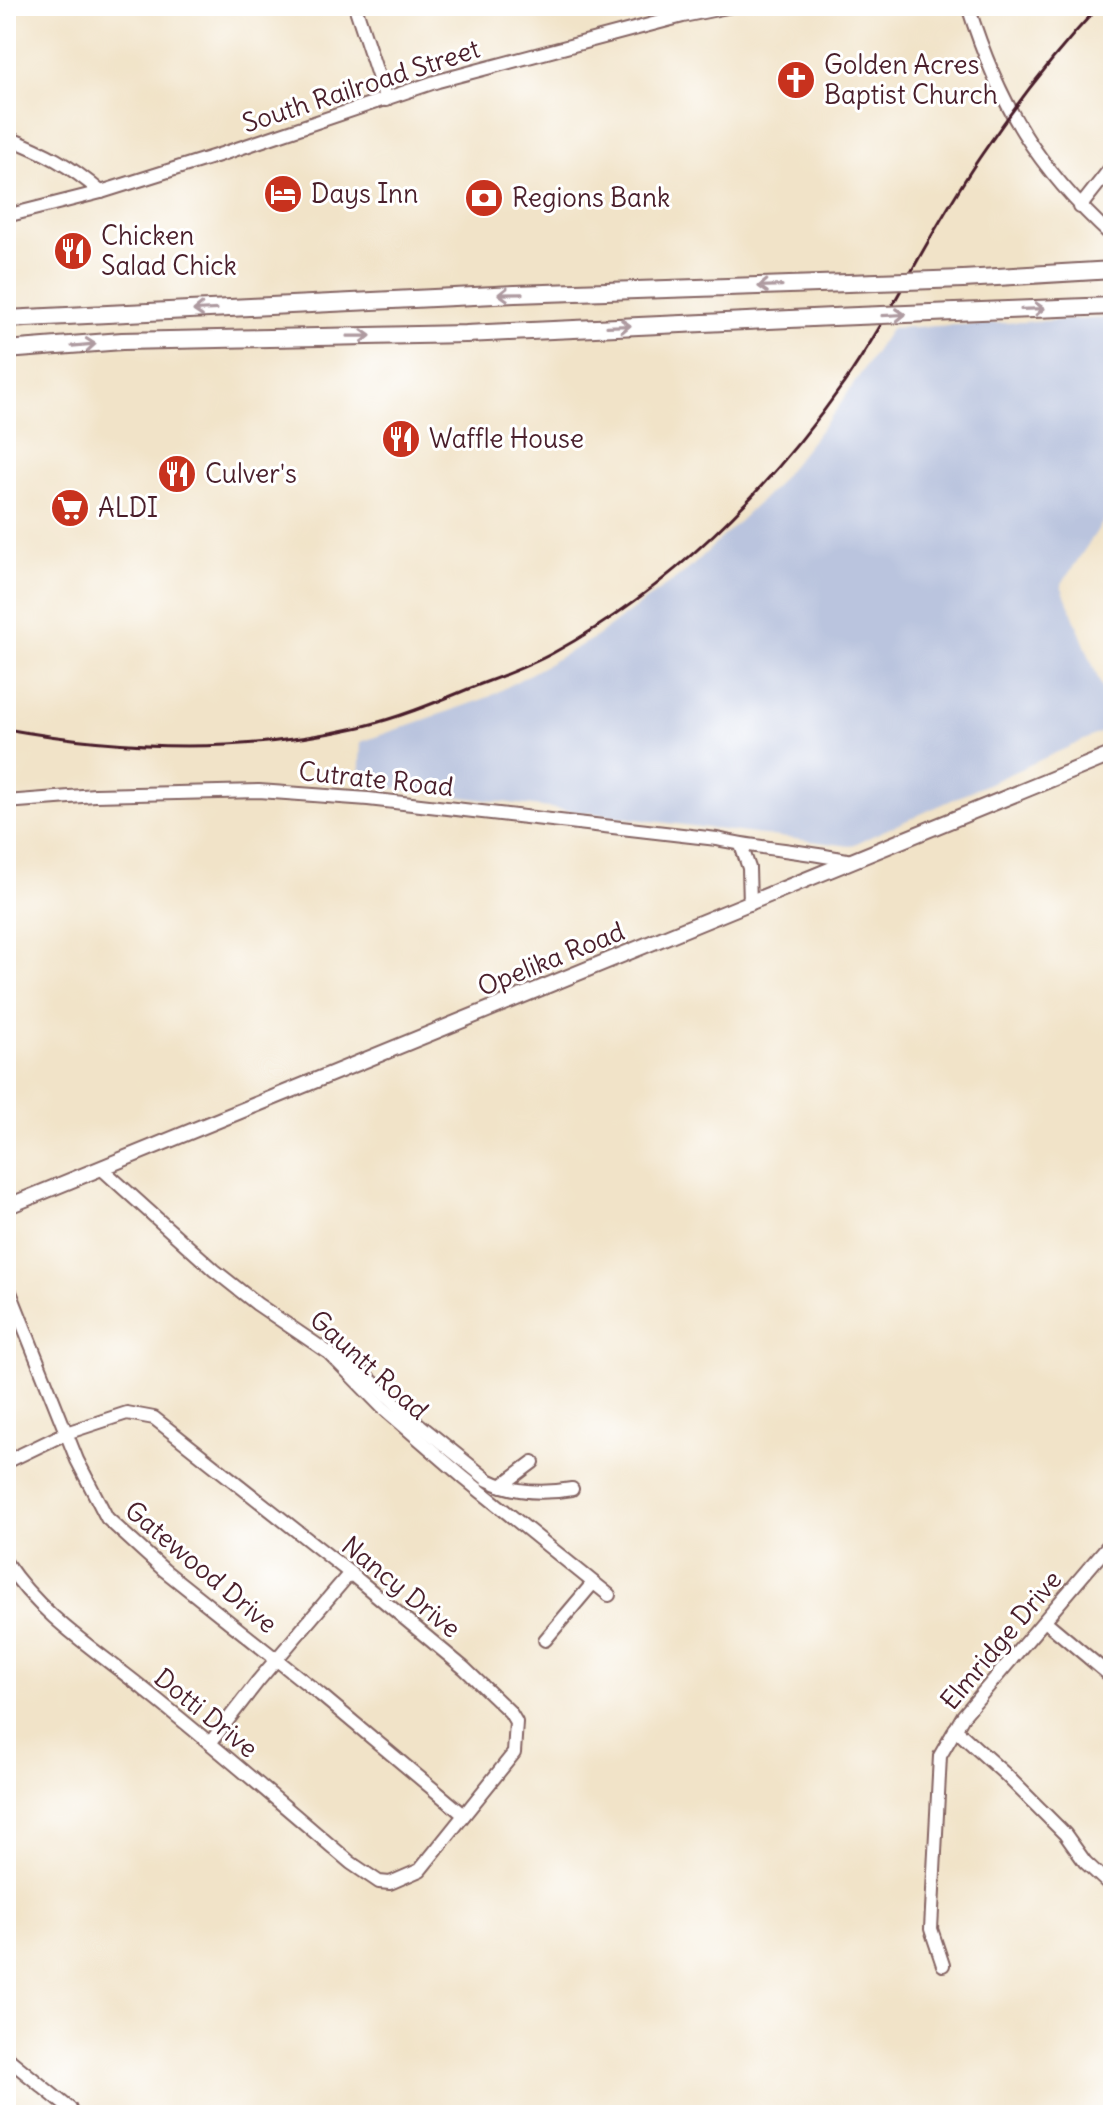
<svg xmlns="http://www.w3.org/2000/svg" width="1119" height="2121" viewBox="0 0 1119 2121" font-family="Delius,sans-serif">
	<rect width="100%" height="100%" fill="#fff"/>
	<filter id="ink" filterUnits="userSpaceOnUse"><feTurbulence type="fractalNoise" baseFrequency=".0125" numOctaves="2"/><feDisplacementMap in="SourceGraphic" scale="16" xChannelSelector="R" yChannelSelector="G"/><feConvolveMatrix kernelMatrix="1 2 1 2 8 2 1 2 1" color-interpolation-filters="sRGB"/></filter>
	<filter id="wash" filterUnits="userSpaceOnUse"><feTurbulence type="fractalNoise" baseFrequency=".006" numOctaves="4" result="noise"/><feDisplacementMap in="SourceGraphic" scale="32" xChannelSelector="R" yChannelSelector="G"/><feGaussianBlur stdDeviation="1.8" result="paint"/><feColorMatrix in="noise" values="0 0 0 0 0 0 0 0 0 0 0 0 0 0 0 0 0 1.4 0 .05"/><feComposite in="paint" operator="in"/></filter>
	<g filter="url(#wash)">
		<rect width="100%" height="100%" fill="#f1e3c8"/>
		<path fill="#bac4de" d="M1113 318V507L1061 585 1113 716V727L850 846 359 784 361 742 489 697 594 638 689 569 774 488 837 409 891 328Z"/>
	</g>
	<g filter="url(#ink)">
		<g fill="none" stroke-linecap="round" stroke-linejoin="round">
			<defs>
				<g id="minor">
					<path d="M355 6 386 100"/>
					<path d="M968 6C999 105 1036 167 1113 237"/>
					<path d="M6 137C46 153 68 164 101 192"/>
					<path d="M1080 207 1113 165"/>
					<path d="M6 216 101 192 222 154 438 81 683 16 732 6"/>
					<path d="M6 802 95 795 259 791 368 799 717 839C761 849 807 851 851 861"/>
					<path d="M741 845 749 868 750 904"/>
					<path d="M101 1168 214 1270 257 1304 329 1353 382 1407 464 1478 609 1595"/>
					<path d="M6 1282 77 1460 107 1518 164 1570 321 1695 464 1815"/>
					<path d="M339 1361 356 1366 411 1418 488 1480C514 1493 544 1494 572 1489"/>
					<path d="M6 1462 66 1433 127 1413 154 1418 350 1573 464 1668 510 1712 516 1722 514 1753 420 1870 390 1883 379 1882 351 1863C283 1805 215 1746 145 1690 96 1650 42 1617 6 1563"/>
					<path d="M501 1486 533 1462"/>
					<path d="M1045 1621 1113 1678"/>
					<path d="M545 1640 593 1583"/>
					<path d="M955 1729 1005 1774 1065 1834 1085 1862 1113 1888"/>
					<path d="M210 1743 258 1681 350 1573"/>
					<path d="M943 1965 931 1929 940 1756 963 1716 1113 1540"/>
					<path d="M6 2057 70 2109"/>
				</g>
				<path id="major" d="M6 1207 1113 754"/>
				<g id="highway">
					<path d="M963 279 1113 270"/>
					<path d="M955 312 1113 306"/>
					<path d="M6 319 515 294 848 283"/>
					<path d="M6 350 122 341 466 334 833 317"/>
				</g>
			</defs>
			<use href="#minor" stroke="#846462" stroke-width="16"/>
			<use href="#major" stroke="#846462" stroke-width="18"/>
			<use href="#highway" stroke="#846462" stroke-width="20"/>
			<use href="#minor" stroke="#fff" stroke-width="12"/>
			<use href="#major" stroke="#fff" stroke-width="14"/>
			<use href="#highway" stroke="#fff" stroke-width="16"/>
			<path stroke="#4a1f2b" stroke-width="3" d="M6 729C123 750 243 754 360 727 398 718 432 704 468 689 496 678 526 668 553 653 670 589 768 491 844 383 894 311 930 230 980 157 1016 104 1055 53 1099 6"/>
			<defs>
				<g id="highway-bridge">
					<path d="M848 283 963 279"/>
					<path d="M833 317 955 312"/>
				</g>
			</defs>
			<use href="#highway-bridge" stroke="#846462" stroke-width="20" stroke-linecap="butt"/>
			<use href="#highway-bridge" stroke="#fff" stroke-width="16"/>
		</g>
		<defs><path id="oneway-shaft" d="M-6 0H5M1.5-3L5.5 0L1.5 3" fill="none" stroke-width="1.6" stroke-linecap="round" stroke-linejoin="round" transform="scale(2)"/></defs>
		<g stroke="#ae9aa0">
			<use href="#oneway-shaft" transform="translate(770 286) rotate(178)"/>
			<use href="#oneway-shaft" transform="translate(510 294) rotate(179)"/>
			<use href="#oneway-shaft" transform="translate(1033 309) rotate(-2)"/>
			<use href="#oneway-shaft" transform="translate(205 310) rotate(177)"/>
			<use href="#oneway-shaft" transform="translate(894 315) rotate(-3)"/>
			<use href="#oneway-shaft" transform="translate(619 326) rotate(-2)"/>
			<use href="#oneway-shaft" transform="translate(359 336) rotate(-1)"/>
			<use href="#oneway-shaft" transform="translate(84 345) rotate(-5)"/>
		</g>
	</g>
	<defs>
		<symbol id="church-disc" viewBox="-11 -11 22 22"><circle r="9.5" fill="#c8321e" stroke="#fff"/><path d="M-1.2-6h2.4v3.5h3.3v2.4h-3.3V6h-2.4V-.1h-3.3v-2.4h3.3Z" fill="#fff"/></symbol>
		<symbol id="hotel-disc" viewBox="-11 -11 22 22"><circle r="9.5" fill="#c8321e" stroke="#fff"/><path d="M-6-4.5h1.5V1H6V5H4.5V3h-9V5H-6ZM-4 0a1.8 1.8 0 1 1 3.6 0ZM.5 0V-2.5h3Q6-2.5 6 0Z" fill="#fff"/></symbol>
		<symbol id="bank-disc" viewBox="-11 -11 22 22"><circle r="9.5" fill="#c8321e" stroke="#fff"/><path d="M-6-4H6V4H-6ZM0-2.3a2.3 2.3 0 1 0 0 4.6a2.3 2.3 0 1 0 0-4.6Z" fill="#fff"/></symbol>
		<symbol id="restaurant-disc" viewBox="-11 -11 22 22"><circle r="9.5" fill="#c8321e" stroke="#fff"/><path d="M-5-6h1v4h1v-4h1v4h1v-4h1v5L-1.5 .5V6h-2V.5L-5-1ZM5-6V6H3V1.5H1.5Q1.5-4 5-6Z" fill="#fff"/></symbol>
		<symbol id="supermarket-disc" viewBox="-11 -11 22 22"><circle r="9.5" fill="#c8321e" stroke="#fff"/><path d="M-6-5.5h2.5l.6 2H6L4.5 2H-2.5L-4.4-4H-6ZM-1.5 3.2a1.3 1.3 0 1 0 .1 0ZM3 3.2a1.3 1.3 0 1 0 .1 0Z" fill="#fff"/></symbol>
	</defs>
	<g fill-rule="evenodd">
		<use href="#church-disc" x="774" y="58" width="44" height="44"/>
		<use href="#hotel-disc" x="261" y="172" width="44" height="44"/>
		<use href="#bank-disc" x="462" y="176" width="44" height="44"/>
		<use href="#restaurant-disc" x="51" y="229" width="44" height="44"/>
		<use href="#restaurant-disc" x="379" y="417" width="44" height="44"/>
		<use href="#restaurant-disc" x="155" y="452" width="44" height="44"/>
		<use href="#supermarket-disc" x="48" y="486" width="44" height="44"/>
	</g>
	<g text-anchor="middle" stroke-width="6" stroke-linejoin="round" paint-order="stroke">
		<g font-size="26" fill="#4a1f2b" stroke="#fff" text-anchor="start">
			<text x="824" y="74">Golden Acres<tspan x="824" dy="30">Baptist Church</tspan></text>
			<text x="311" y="203">Days Inn</text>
			<text x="512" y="207">Regions Bank</text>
			<text x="101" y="245">Chicken<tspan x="101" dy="30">Salad Chick</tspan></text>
			<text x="429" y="448">Waffle House</text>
			<text x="205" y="483">Culver's</text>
			<text x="98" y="517">ALDI</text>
		</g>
		<g font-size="26" fill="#4a1f2b" stroke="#fff">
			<text transform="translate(361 86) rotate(-18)" y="9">South Railroad Street</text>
			<text transform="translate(376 779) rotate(6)" y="9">Cutrate Road</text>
			<text transform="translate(551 959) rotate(-22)" y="9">Opelika Road</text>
			<text transform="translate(369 1365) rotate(42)" y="9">Gauntt Road</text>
			<text transform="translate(201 1567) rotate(40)" y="9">Gatewood Drive</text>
			<text transform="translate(401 1587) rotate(39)" y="9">Nancy Drive</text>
			<text transform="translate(1001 1640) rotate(-50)" y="9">Elmridge Drive</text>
			<text transform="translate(206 1713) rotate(39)" y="9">Dotti Drive</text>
		</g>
	</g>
	<rect width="1119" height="2121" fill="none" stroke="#fff" stroke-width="32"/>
</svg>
